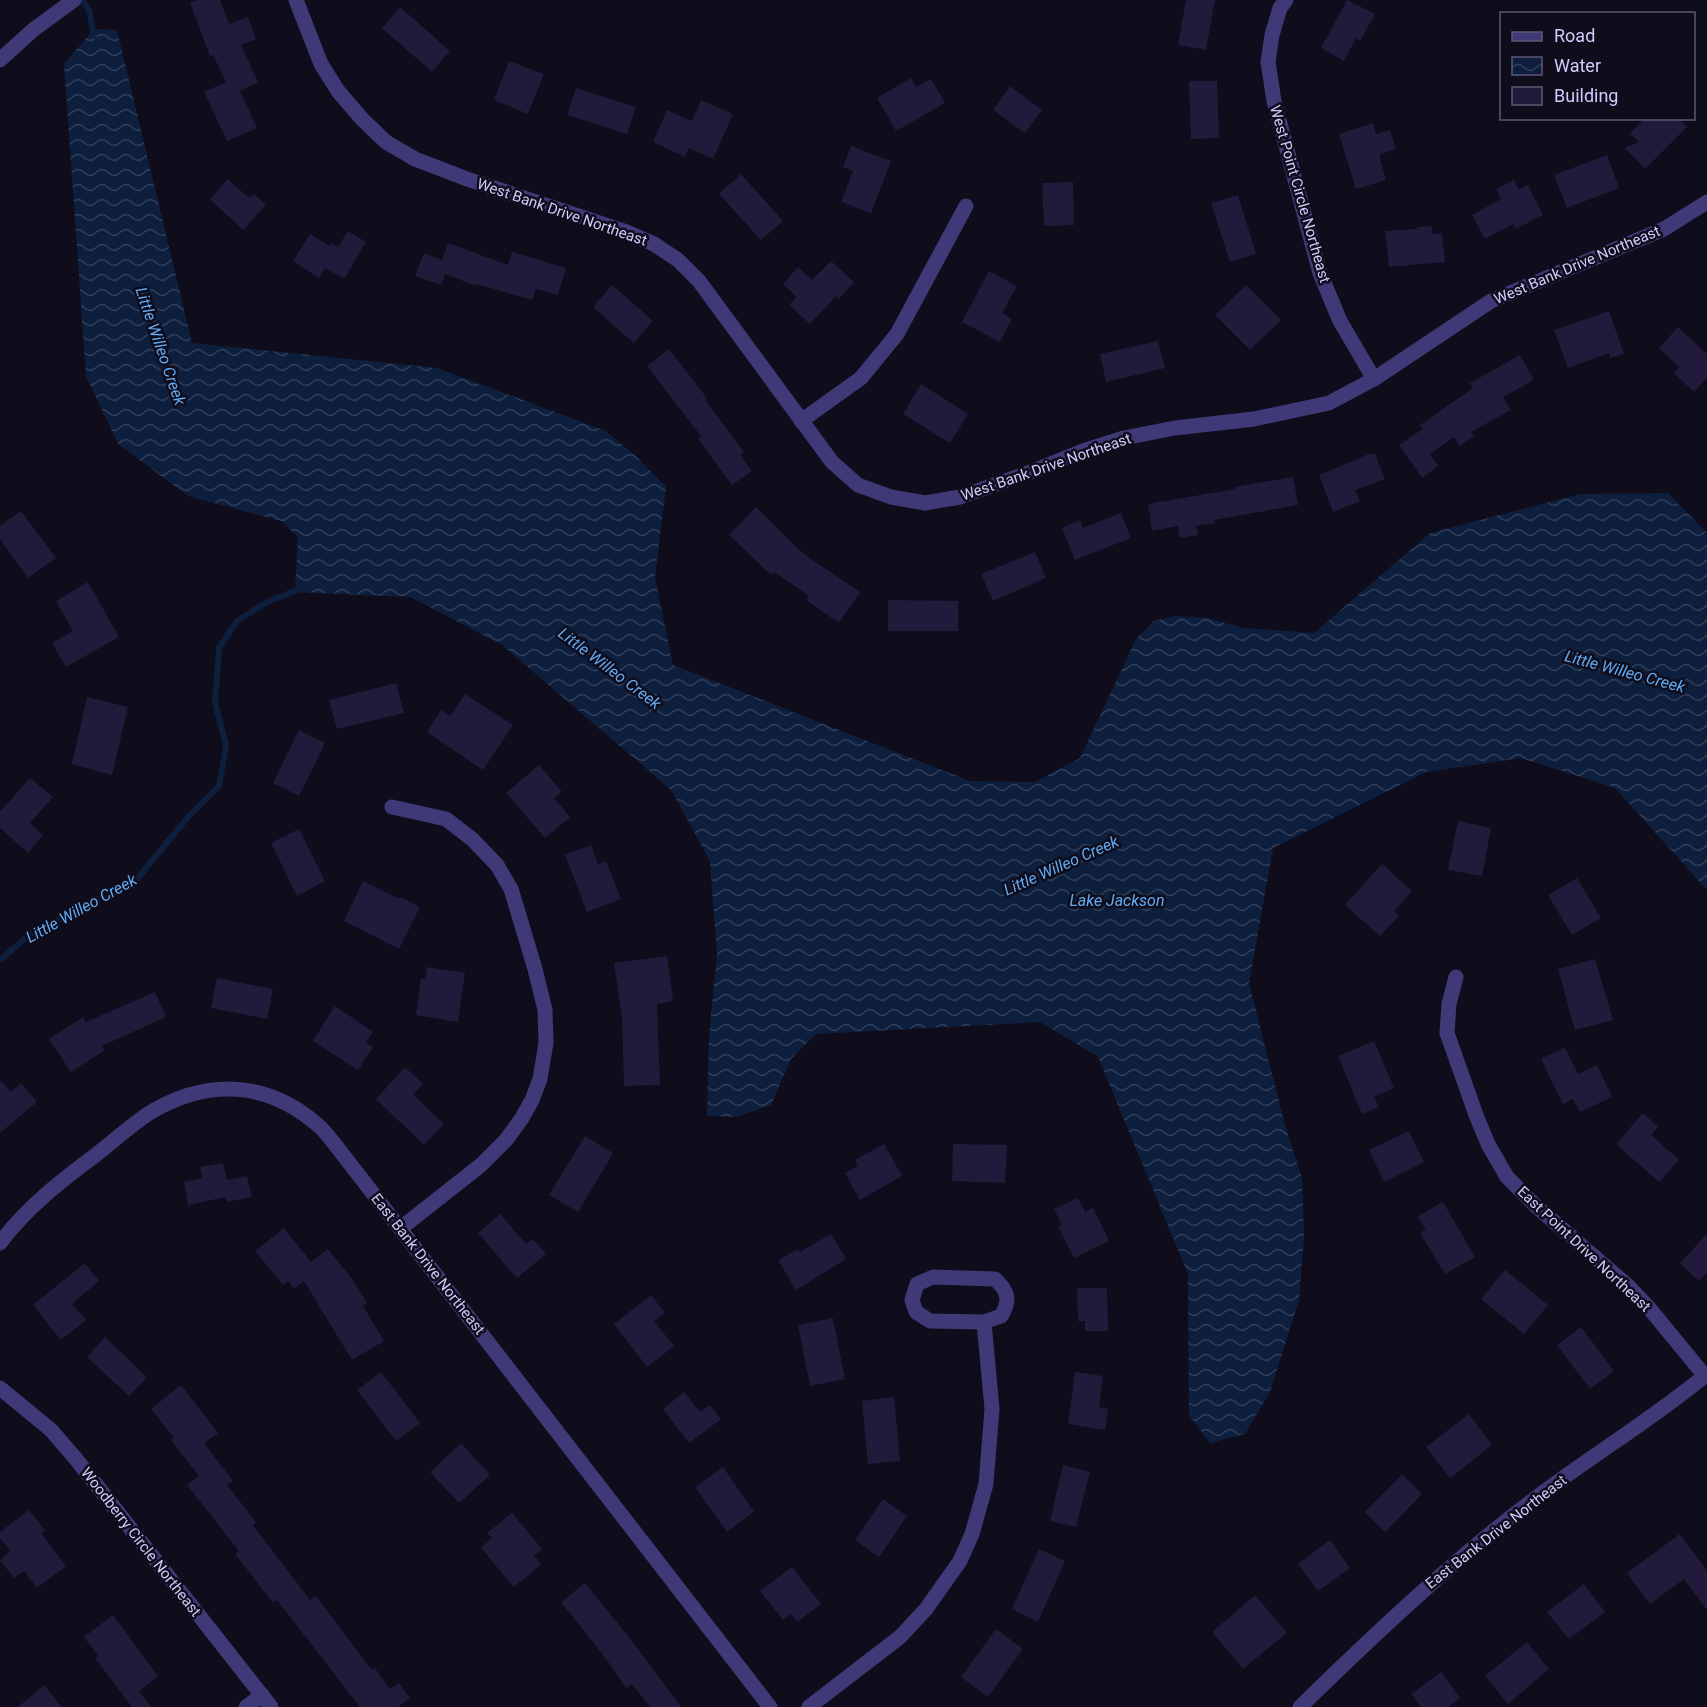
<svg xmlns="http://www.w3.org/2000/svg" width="1707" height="1707" viewBox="0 0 1707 1707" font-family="Roboto,sans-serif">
	<defs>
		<pattern id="water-waves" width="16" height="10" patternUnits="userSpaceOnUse" patternTransform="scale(1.5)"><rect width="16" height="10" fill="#0e1f3d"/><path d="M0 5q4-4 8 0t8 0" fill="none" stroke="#303e5a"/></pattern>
	</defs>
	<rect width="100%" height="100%" fill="#0f0c1b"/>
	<path fill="url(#water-waves)" d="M94 29 117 30 192 343 437 368 606 431 637 457 666 487 655 577 673 665 970 781 1035 782 1080 758 1136 639 1154 621 1175 616 1206 618 1244 628 1314 633 1430 533 1580 494 1668 493 1707 533V890L1615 788 1521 758 1426 772 1273 848 1249 983 1285 1125 1302 1178 1304 1237 1299 1300 1270 1392 1245 1434 1210 1443 1189 1415 1188 1274 1098 1057 1040 1022 816 1034 791 1059 771 1105 737 1117 707 1116 709 1036 717 954 710 861 671 790 502 645 410 597 295 592 298 537 281 521 188 496 118 444 86 376 64 64Z"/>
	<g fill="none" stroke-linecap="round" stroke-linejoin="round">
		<g stroke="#0e1f3d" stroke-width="6">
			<path d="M82 0 89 10 94 36"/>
			<path d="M0 960 29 935 137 879 189 816 219 786 226 745 215 703 219 648 237 621 267 602 300 589"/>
		</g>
	</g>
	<g fill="#211a3a">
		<path d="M198 0H220L229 24 248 17 256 39 241 45 258 82 240 91 257 128 227 141 204 92 226 82 213 55 210 56 190 3Z"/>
		<path d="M1186 0H1215L1206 50 1178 45Z"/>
		<path d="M1347 0 1375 14 1360 41 1356 38 1344 61 1321 48Z"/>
		<path d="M400 7 450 51 432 72 382 28Z"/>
		<path d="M509 61 544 74 528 114 494 100Z"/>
		<path d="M911 78 916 87 931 79 945 103 896 131 877 98Z"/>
		<path d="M1189 81H1217L1219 138 1191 139Z"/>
		<path d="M1010 86 1042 110 1025 133 993 110Z"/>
		<path d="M576 88 636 107 627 134 567 115Z"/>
		<path d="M701 100 733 114 713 159 689 148 685 157 653 142 667 110 692 121Z"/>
		<path d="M1645 118H1678L1687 127 1645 169 1625 148 1639 142 1630 134Z"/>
		<path d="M1373 123 1376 134 1390 130 1396 149 1379 155 1386 180 1356 189 1339 134Z"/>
		<path d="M851 146 891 161 871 213 841 202 853 171 843 167Z"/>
		<path d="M1607 155 1619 188 1567 208 1554 175Z"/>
		<path d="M741 174 783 221 761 240 719 194Z"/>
		<path d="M228 179 249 198 254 194 266 205 243 230 210 199Z"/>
		<path d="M1514 180 1519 190 1528 185 1543 215 1516 229 1513 224 1485 239 1472 215 1501 199 1496 189Z"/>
		<path d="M1073 182 1074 225 1044 226 1042 183Z"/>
		<path d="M1238 195 1256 254 1230 262 1211 203Z"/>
		<path d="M1432 226V234L1442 233 1445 262 1389 267 1385 231 1417 229V227Z"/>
		<path d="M348 231 366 242 344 279 325 268 319 278 293 261 310 234 330 246 332 243 338 247Z"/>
		<path d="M448 243 508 265 512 252 566 268 558 295 536 289 532 300 477 284 476 286 445 274 441 285 415 276 424 253 442 260Z"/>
		<path d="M831 261 854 282 839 299 836 296 810 324 789 305 797 297 783 284 798 267 812 280Z"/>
		<path d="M989 271 1017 286 1002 313 1012 319 1000 342 962 322Z"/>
		<path d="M612 285 653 321 634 343 593 307Z"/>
		<path d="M1246 285 1281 320 1250 350 1215 315Z"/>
		<path d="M1609 311 1624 354 1610 358 1609 353 1568 368 1554 330Z"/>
		<path d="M1678 327 1707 354V378L1694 392 1674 373 1679 367 1659 348Z"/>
		<path d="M1158 341 1165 368 1106 382 1100 354Z"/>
		<path d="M669 349 707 398 705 400 744 452 740 455 752 471 732 485 698 439 701 436 647 366Z"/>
		<path d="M1520 355 1534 380 1503 397 1511 410 1471 432 1474 436 1460 446 1454 437 1430 454 1438 466 1422 478 1399 445 1423 429 1420 425 1473 388 1470 383Z"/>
		<path d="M921 384 968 414 950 443 903 414Z"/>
		<path d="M1369 454H1375L1385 479 1355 490 1360 501 1333 512 1319 475Z"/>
		<path d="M1293 477 1298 505 1214 520 1215 523 1196 526 1198 535 1180 538 1178 526 1152 531 1148 504 1235 489V487Z"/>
		<path d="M756 507 804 554 860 592 839 623 806 600 809 596 774 572 771 575 729 535Z"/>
		<path d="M21 511 56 558 28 578 0 539V526Z"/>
		<path d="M1121 513 1131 538 1075 560 1062 528 1080 520 1083 528Z"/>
		<path d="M1035 552 1046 578 993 601 981 574Z"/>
		<path d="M88 582 119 637 66 667 52 643 73 631 56 601Z"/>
		<path d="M888 600 958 601V631H888Z"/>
		<path d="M396 683 404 713 337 729 329 700Z"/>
		<path d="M465 694 513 725 483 770 427 732 441 710 450 716Z"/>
		<path d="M87 697 128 707 112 775 72 764Z"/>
		<path d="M299 730 325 743 299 796 273 783Z"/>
		<path d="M539 765 562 792 554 798 570 817 545 838 506 793Z"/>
		<path d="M30 778 53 797 30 823 43 835 28 853 0 828V812Z"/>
		<path d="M1458 821 1491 828 1482 876 1448 870Z"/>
		<path d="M299 829 325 881 297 896 271 843Z"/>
		<path d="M591 845 598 864 606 861 621 899 587 912 565 855Z"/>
		<path d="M1382 864 1412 891 1394 911 1399 916 1380 936 1345 905Z"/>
		<path d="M1577 878 1601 918 1572 935 1548 895Z"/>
		<path d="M363 881 399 899 400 897 420 907 399 949 344 921Z"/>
		<path d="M667 956 673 1001 657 1004 660 1085 624 1086 622 1017 614 963Z"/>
		<path d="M1595 959 1613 1020 1575 1030 1558 969Z"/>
		<path d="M427 967 465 973 458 1022 416 1015 421 978 425 979Z"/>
		<path d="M217 978 273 989 267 1019 211 1008Z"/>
		<path d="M155 992 166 1017 102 1046 105 1050 71 1072 49 1039 83 1017 86 1022Z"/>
		<path d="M335 1006 373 1032 366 1043 373 1047 358 1070 313 1041Z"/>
		<path d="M1374 1041 1394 1088 1374 1097 1379 1107 1362 1114 1338 1056Z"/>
		<path d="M1565 1047 1578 1074 1597 1065 1612 1097 1580 1112 1573 1099 1563 1104 1541 1059Z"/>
		<path d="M405 1067 423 1084 413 1095 444 1124 424 1145 376 1099Z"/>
		<path d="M0 1080 11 1092 21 1083 37 1102 0 1133Z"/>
		<path d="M1643 1113 1658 1127 1651 1135 1679 1160 1659 1182 1616 1144Z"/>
		<path d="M1409 1131 1424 1162 1384 1182 1369 1150Z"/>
		<path d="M585 1136 613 1153 578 1212 549 1195Z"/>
		<path d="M884 1144 902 1176 860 1200 845 1173 858 1166 855 1160Z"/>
		<path d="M953 1144 1007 1145 1005 1183 952 1181Z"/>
		<path d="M223 1163 227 1180 247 1176 252 1197 227 1202 226 1197 188 1205 184 1182 202 1178 200 1167Z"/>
		<path d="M1078 1198 1085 1212 1093 1208 1109 1241 1074 1258 1058 1227 1062 1225 1054 1209Z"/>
		<path d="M1443 1202 1475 1257 1445 1274 1420 1233 1426 1230 1418 1216Z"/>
		<path d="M500 1214 526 1244 533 1239 546 1254 517 1278 478 1233Z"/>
		<path d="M284 1228 311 1262 328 1249 353 1280 367 1303 363 1306 384 1341 352 1360 304 1281 294 1289 288 1281 283 1285 255 1251Z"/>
		<path d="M831 1234 846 1259 796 1290 778 1260 798 1249 800 1252Z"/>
		<path d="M1707 1234V1273L1699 1281 1680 1263Z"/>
		<path d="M85 1263 99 1281 72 1304 86 1320 61 1340 33 1305Z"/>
		<path d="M1505 1270 1548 1305 1524 1334 1481 1299Z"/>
		<path d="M1077 1288H1107L1108 1331H1085V1321H1078Z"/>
		<path d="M651 1295 665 1313 654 1321 674 1346 647 1367 614 1324Z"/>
		<path d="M833 1318 845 1379 810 1386 798 1325Z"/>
		<path d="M1581 1327 1614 1371 1590 1389 1557 1345Z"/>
		<path d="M105 1337 147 1377 129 1396 87 1357Z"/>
		<path d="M381 1372 420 1423 396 1441 357 1390Z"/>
		<path d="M1075 1372 1103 1376 1099 1407 1108 1409 1105 1430 1068 1424Z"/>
		<path d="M181 1385 218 1433 204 1443 233 1481 227 1485 256 1522 253 1525 310 1600 316 1596 372 1670 375 1668 390 1689 399 1683 410 1698 398 1707H360L277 1600 273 1603 235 1554 239 1551 187 1485 199 1476 171 1440 174 1438 151 1409Z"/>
		<path d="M684 1392 700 1412 710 1405 721 1419 689 1443 663 1409Z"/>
		<path d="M894 1397 900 1461 868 1464 862 1401Z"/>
		<path d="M1469 1414 1492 1445 1450 1478 1426 1447Z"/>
		<path d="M461 1443 490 1475 459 1503 430 1472Z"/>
		<path d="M1063 1465 1090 1472 1076 1527 1050 1521Z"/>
		<path d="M723 1467 754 1512 727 1532 695 1487Z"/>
		<path d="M1402 1474 1422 1494 1385 1532 1365 1512Z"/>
		<path d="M883 1499 907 1516 879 1557 855 1540Z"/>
		<path d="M29 1510 45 1530 41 1533 66 1566 37 1588 24 1571 14 1578 0 1560 10 1551 0 1538V1532Z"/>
		<path d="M512 1513 542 1549 534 1556 541 1564 514 1587 481 1548 492 1538 487 1533Z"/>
		<path d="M1680 1534 1707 1571V1610L1684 1579 1650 1604 1627 1573Z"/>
		<path d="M1330 1540 1350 1568 1318 1591 1298 1564Z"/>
		<path d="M1039 1549 1065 1561 1038 1622 1012 1609Z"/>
		<path d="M792 1567 821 1604 797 1622 791 1614 783 1620 760 1591Z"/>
		<path d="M585 1583 632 1641 681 1707H650L632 1684 626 1688 607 1660 561 1602Z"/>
		<path d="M1584 1584 1605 1612 1569 1639 1547 1612Z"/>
		<path d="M1255 1595 1287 1633 1243 1669 1212 1632Z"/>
		<path d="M113 1615 158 1676 139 1691 151 1707H132L95 1658 98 1656 84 1637Z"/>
		<path d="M996 1629 1023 1649 988 1697 961 1677Z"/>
		<path d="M1527 1642 1549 1669 1508 1704 1485 1676Z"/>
		<path d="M1441 1672 1460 1698 1448 1707H1421L1411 1694Z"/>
		<path d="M44 1685 62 1707H18Z"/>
	</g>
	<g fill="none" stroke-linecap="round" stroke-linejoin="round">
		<g stroke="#3f3a77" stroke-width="15">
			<path d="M296 0 321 64 338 91 362 119 386 142 415 159 467 179 624 231 654 244 678 260 699 281 832 462 858 485 891 497 925 503 960 497 1036 470 1083 451 1124 438 1175 428 1254 419 1329 403 1374 379 1491 301 1664 229 1707 202"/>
			<path d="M1286 0 1280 8 1272 35 1268 62 1274 101 1320 273 1340 321 1374 379"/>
			<path d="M0 60 33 30 74 0"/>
			<path d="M801 421 861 378 897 334 966 206"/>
			<path d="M392 807 446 819 472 839 497 865 511 889 535 969 545 1010 546 1043 540 1079 532 1100 522 1118 506 1140 481 1165 401 1228"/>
			<path d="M1456 977 1449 1004 1447 1033 1476 1115 1488 1144 1507 1177 1536 1206 1628 1286 1649 1308 1705 1376"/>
			<path d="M0 1243C26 1208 62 1180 97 1154 115 1140 132 1124 151 1112 209 1078 268 1081 319 1126 326 1132 331 1140 337 1147L770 1707"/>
			<path d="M933 1277 995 1279C1008 1291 1011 1300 1001 1316L984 1322 930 1321 916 1312 912 1300 917 1284Z"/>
			<path d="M0 1388 51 1430 76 1459 271 1707"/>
			<path d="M246 1707 262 1695"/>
			<path d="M809 1707 900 1637 926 1609 960 1561 972 1534 986 1484 992 1409 984 1322"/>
			<path d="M1300 1707C1377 1632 1455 1558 1541 1494 1596 1453 1655 1417 1707 1374"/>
		</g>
	</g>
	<g text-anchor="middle" stroke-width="5" stroke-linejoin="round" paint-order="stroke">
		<g font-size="15" fill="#d1cafb" stroke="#0f0c1b">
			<text transform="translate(1300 194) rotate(74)" y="5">West Point Circle Northeast</text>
			<text transform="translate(562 212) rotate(19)" y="5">West Bank Drive Northeast</text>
			<text transform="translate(1577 265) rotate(-23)" y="5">West Bank Drive Northeast</text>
			<text transform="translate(1046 467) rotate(-19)" y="5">West Bank Drive Northeast</text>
			<text transform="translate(1584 1249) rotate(43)" y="5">East Point Drive Northeast</text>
			<text transform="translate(428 1264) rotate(52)" y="5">East Bank Drive Northeast</text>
			<text transform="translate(1496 1532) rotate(-38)" y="5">East Bank Drive Northeast</text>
			<text transform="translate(141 1542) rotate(52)" y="5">Woodberry Circle Northeast</text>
		</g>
		<g font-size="16" font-style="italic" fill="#60abf4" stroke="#0f0c1b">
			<text transform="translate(161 346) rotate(71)" y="6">Little Willeo Creek</text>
			<text transform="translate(610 668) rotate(37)" y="6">Little Willeo Creek</text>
			<text transform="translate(1625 671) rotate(15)" y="6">Little Willeo Creek</text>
			<text transform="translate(1061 865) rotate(-24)" y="6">Little Willeo Creek</text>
			<text x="1117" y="906">Lake Jackson</text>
			<text transform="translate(81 908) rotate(-29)" y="6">Little Willeo Creek</text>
		</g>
	</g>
	<rect x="1500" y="12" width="195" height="108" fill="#0f0c1b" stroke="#5d5875" stroke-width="1.5"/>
	<rect x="1512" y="32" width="30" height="9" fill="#3f3a77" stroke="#5d5875" stroke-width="1.5"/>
	<text x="1554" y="42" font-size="18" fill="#d1cafb">Road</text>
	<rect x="1512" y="57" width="30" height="18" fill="url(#water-waves)" stroke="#5d5875" stroke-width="1.5"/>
	<text x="1554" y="72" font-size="18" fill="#d1cafb">Water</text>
	<rect x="1512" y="87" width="30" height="18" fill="#211a3a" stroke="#5d5875" stroke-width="1.5"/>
	<text x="1554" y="102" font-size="18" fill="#d1cafb">Building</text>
</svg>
